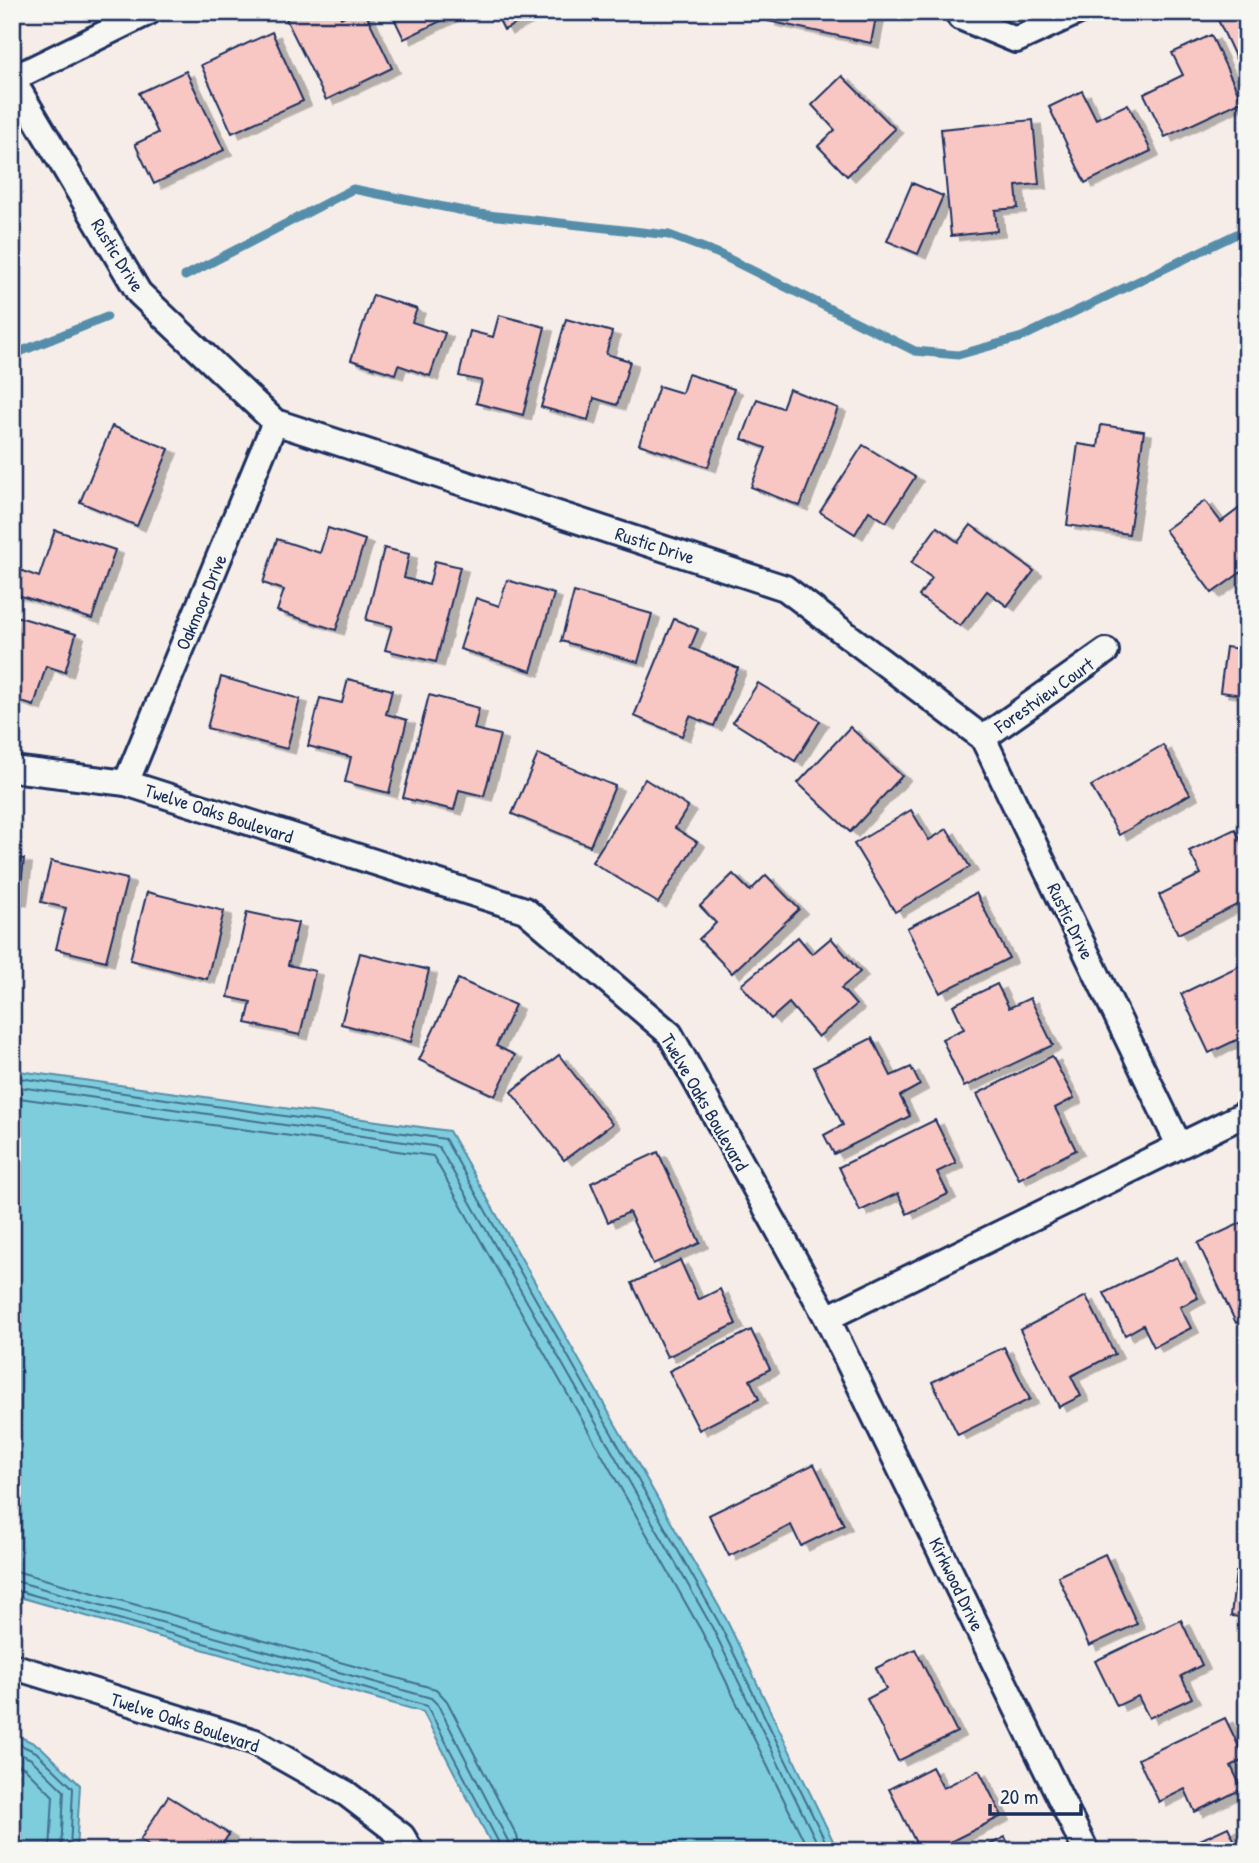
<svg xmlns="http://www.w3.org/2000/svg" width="1259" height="1863" viewBox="0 0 1259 1863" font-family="'Patrick Hand',sans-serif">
	<defs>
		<filter id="shadow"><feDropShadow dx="8" dy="4.5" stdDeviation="0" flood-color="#0004"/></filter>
	</defs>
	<rect width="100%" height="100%" fill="#f6ede9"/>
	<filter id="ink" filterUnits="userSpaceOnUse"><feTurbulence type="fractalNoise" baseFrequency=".0143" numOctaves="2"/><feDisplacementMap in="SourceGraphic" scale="14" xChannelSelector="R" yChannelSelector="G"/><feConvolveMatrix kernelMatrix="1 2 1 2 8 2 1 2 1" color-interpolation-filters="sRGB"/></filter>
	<g filter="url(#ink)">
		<g fill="#7ecddc" stroke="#568eaa" stroke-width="2">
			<path d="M12 1070 449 1131 726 1619 838 1851H495L423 1712 12 1595Z"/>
			<path d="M12 1733 40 1746 80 1785 76 1851H12Z"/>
		</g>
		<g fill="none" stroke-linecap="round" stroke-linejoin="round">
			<g stroke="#436e90" stroke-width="2">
				<path d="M12 1077 445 1139 719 1623 830 1851"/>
				<path d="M12 1086 439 1147 712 1627 821 1851"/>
				<path d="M12 1097 433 1156 702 1632 809 1851"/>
				<path d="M12 1570 436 1689 447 1701 517 1836 520 1851"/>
				<path d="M12 1580 431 1698 438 1705 508 1841 510 1851"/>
				<path d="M12 1589 427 1706 500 1845 501 1851"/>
				<path d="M12 1741 36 1752 73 1788 70 1851"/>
				<path d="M12 1750 31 1759 64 1791 61 1851"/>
				<path d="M12 1762 25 1768 53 1796 50 1851"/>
			</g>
			<g stroke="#568eaa" stroke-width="9">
				<path d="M185 276 353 189 479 214 669 235 717 253 915 351 958 355 1022 337 1247 229"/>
				<path d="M12 355 107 317"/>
			</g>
		</g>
		<g fill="#f8c7c3" stroke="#1b2f5e" stroke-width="2" filter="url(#shadow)">
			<path d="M300 12H338L341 18 352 12H365L392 68 326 100 286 19Z"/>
			<path d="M391 12H459L404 39Z"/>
			<path d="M495 12H539L504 30Z"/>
			<path d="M770 12H877L871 43 768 21Z"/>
			<path d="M1235 12H1247V82L1218 20Z"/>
			<path d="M272 32 303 101 232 133 201 65Z"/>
			<path d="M1211 35 1242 101 1165 137 1144 94 1183 75 1172 53Z"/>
			<path d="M186 71 224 150 154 184 135 144 158 133 139 93Z"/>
			<path d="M842 76 895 129 847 176 818 146 835 130 812 105Z"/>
			<path d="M1082 91 1096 119 1128 104 1151 151 1085 183 1049 107Z"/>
			<path d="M1033 120 1039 184 1016 186 1018 208 995 210 997 231 951 236 941 129Z"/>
			<path d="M912 183 943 196 918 254 887 241Z"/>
			<path d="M373 295 417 309 412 322 445 333 430 376 398 365 395 374 351 360Z"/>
			<path d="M499 315 545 327 523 415 476 403 482 381 459 376 470 331 493 337Z"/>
			<path d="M566 319 612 332 606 354 630 361 617 405 594 398 588 420 541 407Z"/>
			<path d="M688 374 734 389 708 467 639 444 659 386 682 393Z"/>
			<path d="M789 389 838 408 800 506 751 487 766 448 742 439 757 399 782 408Z"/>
			<path d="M1101 425 1144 431 1129 534 1067 525 1078 444 1098 447Z"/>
			<path d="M112 426 169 449 137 526 80 502Z"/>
			<path d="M863 445 915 477 886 522 869 511 855 534 820 512Z"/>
			<path d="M1205 501 1221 522 1241 507 1247 515V568L1212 593 1165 530Z"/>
			<path d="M971 525 1034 571 1007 606 987 591 960 626 919 596 932 578 911 563 937 527 958 542Z"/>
			<path d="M328 528 365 540 336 630 277 611 284 590 263 583 277 539 320 553Z"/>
			<path d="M55 530 115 550 92 619 12 593 20 570 39 577Z"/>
			<path d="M384 548 409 554 404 578 429 585 435 561 460 567 436 662 385 650 392 626 366 620Z"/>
			<path d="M507 580 554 594 531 671 460 649 476 598 499 606Z"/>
			<path d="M574 592 652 614 638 662 561 641Z"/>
			<path d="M12 615 76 634 65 672 46 666 34 706 12 699Z"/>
			<path d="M674 619 698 629 690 648 738 668 714 726 690 716 682 736 634 716Z"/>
			<path d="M1226 647 1247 650V718L1241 717 1244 695 1220 692Z"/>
			<path d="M221 677 300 699 287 749 207 728Z"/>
			<path d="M348 679 392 690 386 714 407 720 389 793 345 782 351 757 308 746 320 698 342 703Z"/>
			<path d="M758 683 820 721 795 761 733 722Z"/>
			<path d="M429 695 479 708 474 729 500 735 484 796 459 790 454 810 403 798Z"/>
			<path d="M850 727 902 776 850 832 798 783Z"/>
			<path d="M1163 745 1190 794 1119 835 1091 786Z"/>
			<path d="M538 754 615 786 590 846 512 814Z"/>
			<path d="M645 779 688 807 675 828 697 842 658 903 592 862Z"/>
			<path d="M911 810 929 840 947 829 970 867 895 912 854 844Z"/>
			<path d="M1235 829 1247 853V900L1178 934 1159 895 1201 874 1189 851Z"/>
			<path d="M12 858 24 859 19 901 12 900Z"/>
			<path d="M51 861 127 879 106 961 56 949 66 908 41 902Z"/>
			<path d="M733 874 750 891 766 875 799 909 732 973 699 939 716 923 700 906Z"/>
			<path d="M147 892 224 911 207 979 130 960Z"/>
			<path d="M976 893 1009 958 940 993 907 928Z"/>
			<path d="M247 912 298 923 288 965 315 971 300 1035 246 1023 251 1002 228 997Z"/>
			<path d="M798 937 812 954 831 938 860 972 841 988 856 1005 818 1037 789 1003 771 1019 741 985Z"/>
			<path d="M360 953 429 970 411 1042 341 1024Z"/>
			<path d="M1247 962V1035L1209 1053 1181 994Z"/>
			<path d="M458 979 515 1005 496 1046 515 1055 495 1096 419 1060Z"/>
			<path d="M997 984 1009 1008 1030 998 1053 1045 964 1087 942 1039 964 1029 953 1005Z"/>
			<path d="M872 1038 891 1076 911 1067 920 1085 900 1096 910 1116 834 1154 824 1135 843 1125 814 1067Z"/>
			<path d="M559 1055 612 1124 564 1160 511 1092Z"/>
			<path d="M1052 1056 1074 1098 1055 1108 1076 1150 1019 1179 977 1094Z"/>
			<path d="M935 1120 956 1163 937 1172 948 1194 907 1214 898 1193 860 1211 839 1167Z"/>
			<path d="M658 1152 700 1243 653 1264 629 1212 608 1222 591 1183Z"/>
			<path d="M1241 1223 1247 1235V1318L1236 1323 1198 1243Z"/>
			<path d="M1177 1257 1198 1298 1180 1307 1191 1328 1154 1347 1143 1325 1125 1335 1104 1293Z"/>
			<path d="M680 1260 698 1300 720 1289 736 1324 667 1357 632 1283Z"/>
			<path d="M1086 1296 1115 1354 1071 1376 1081 1396 1059 1407 1020 1330Z"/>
			<path d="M751 1330 770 1369 750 1380 759 1399 699 1430 669 1371Z"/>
			<path d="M1004 1347 1030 1399 958 1435 932 1382Z"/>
			<path d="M814 1464 844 1525 801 1546 791 1525 729 1556 709 1515Z"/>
			<path d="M1105 1554 1137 1624 1089 1646 1058 1576Z"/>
			<path d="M1236 1572 1247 1573V1618L1231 1616Z"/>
			<path d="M1181 1620 1202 1665 1181 1676 1192 1698 1149 1718 1138 1696 1117 1706 1095 1661Z"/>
			<path d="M915 1649 957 1732 898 1761 867 1699 886 1689 876 1668Z"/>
			<path d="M1225 1718 1245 1759 1231 1766 1242 1789 1195 1812 1185 1789 1159 1802 1138 1759Z"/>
			<path d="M932 1767 943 1788 979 1770 1002 1816 932 1851H920L889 1789Z"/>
			<path d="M168 1796 229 1834 218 1851H156L140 1840Z"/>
			<path d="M1228 1827 1239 1850 1247 1846V1851H1189L1187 1846Z"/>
			<path d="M1005 1837 1012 1851H977Z"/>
		</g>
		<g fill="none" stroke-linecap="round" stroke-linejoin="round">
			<defs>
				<g id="street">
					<path d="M960 17 1016 40 1077 12"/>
					<path d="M12 79 139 293 275 422 785 588 983 738 1179 1145"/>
					<path d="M12 79 149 12"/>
					<path d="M983 738 1106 651"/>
					<path d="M12 769 126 783 525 910 670 1034 827 1318 1086 1851"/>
					<path d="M126 783 275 422"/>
					<path d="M827 1318 1247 1113"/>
					<path d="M12 1666 255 1742 347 1794 402 1836 411 1851"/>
				</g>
			</defs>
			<use href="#street" stroke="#1b2f5e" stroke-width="30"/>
			<use href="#street" stroke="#f6f6f2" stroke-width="24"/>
		</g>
	</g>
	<g text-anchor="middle" stroke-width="5" stroke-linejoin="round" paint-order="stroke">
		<g font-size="19" fill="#1b2f5e" stroke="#f6f6f2">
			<text transform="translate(118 255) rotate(58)" y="7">Rustic Drive</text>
			<text transform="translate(655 545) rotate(18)" y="7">Rustic Drive</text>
			<text transform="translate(201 602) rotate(-67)" y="7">Oakmoor Drive</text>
			<text transform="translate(1044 695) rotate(-35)" y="7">Forestview Court</text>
			<text transform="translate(219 813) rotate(18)" y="7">Twelve Oaks Boulevard</text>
			<text transform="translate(1071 921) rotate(64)" y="7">Rustic Drive</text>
			<text transform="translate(705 1102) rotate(60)" y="7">Twelve Oaks Boulevard</text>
			<text transform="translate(957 1584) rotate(64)" y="7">Kirkwood Drive</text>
			<text transform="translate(185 1722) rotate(18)" y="7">Twelve Oaks Boulevard</text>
		</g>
	</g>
	<rect width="1259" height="1863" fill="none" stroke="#f6f6f2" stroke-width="42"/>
	<rect x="21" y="21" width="1217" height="1821" fill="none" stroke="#1b2f5e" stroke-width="2.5" filter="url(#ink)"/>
	<path d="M990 1804v10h91v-10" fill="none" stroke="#1b2f5e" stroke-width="3.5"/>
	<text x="1000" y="1804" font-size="21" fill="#1b2f5e" stroke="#f6f6f2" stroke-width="5" paint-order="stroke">20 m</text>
</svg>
